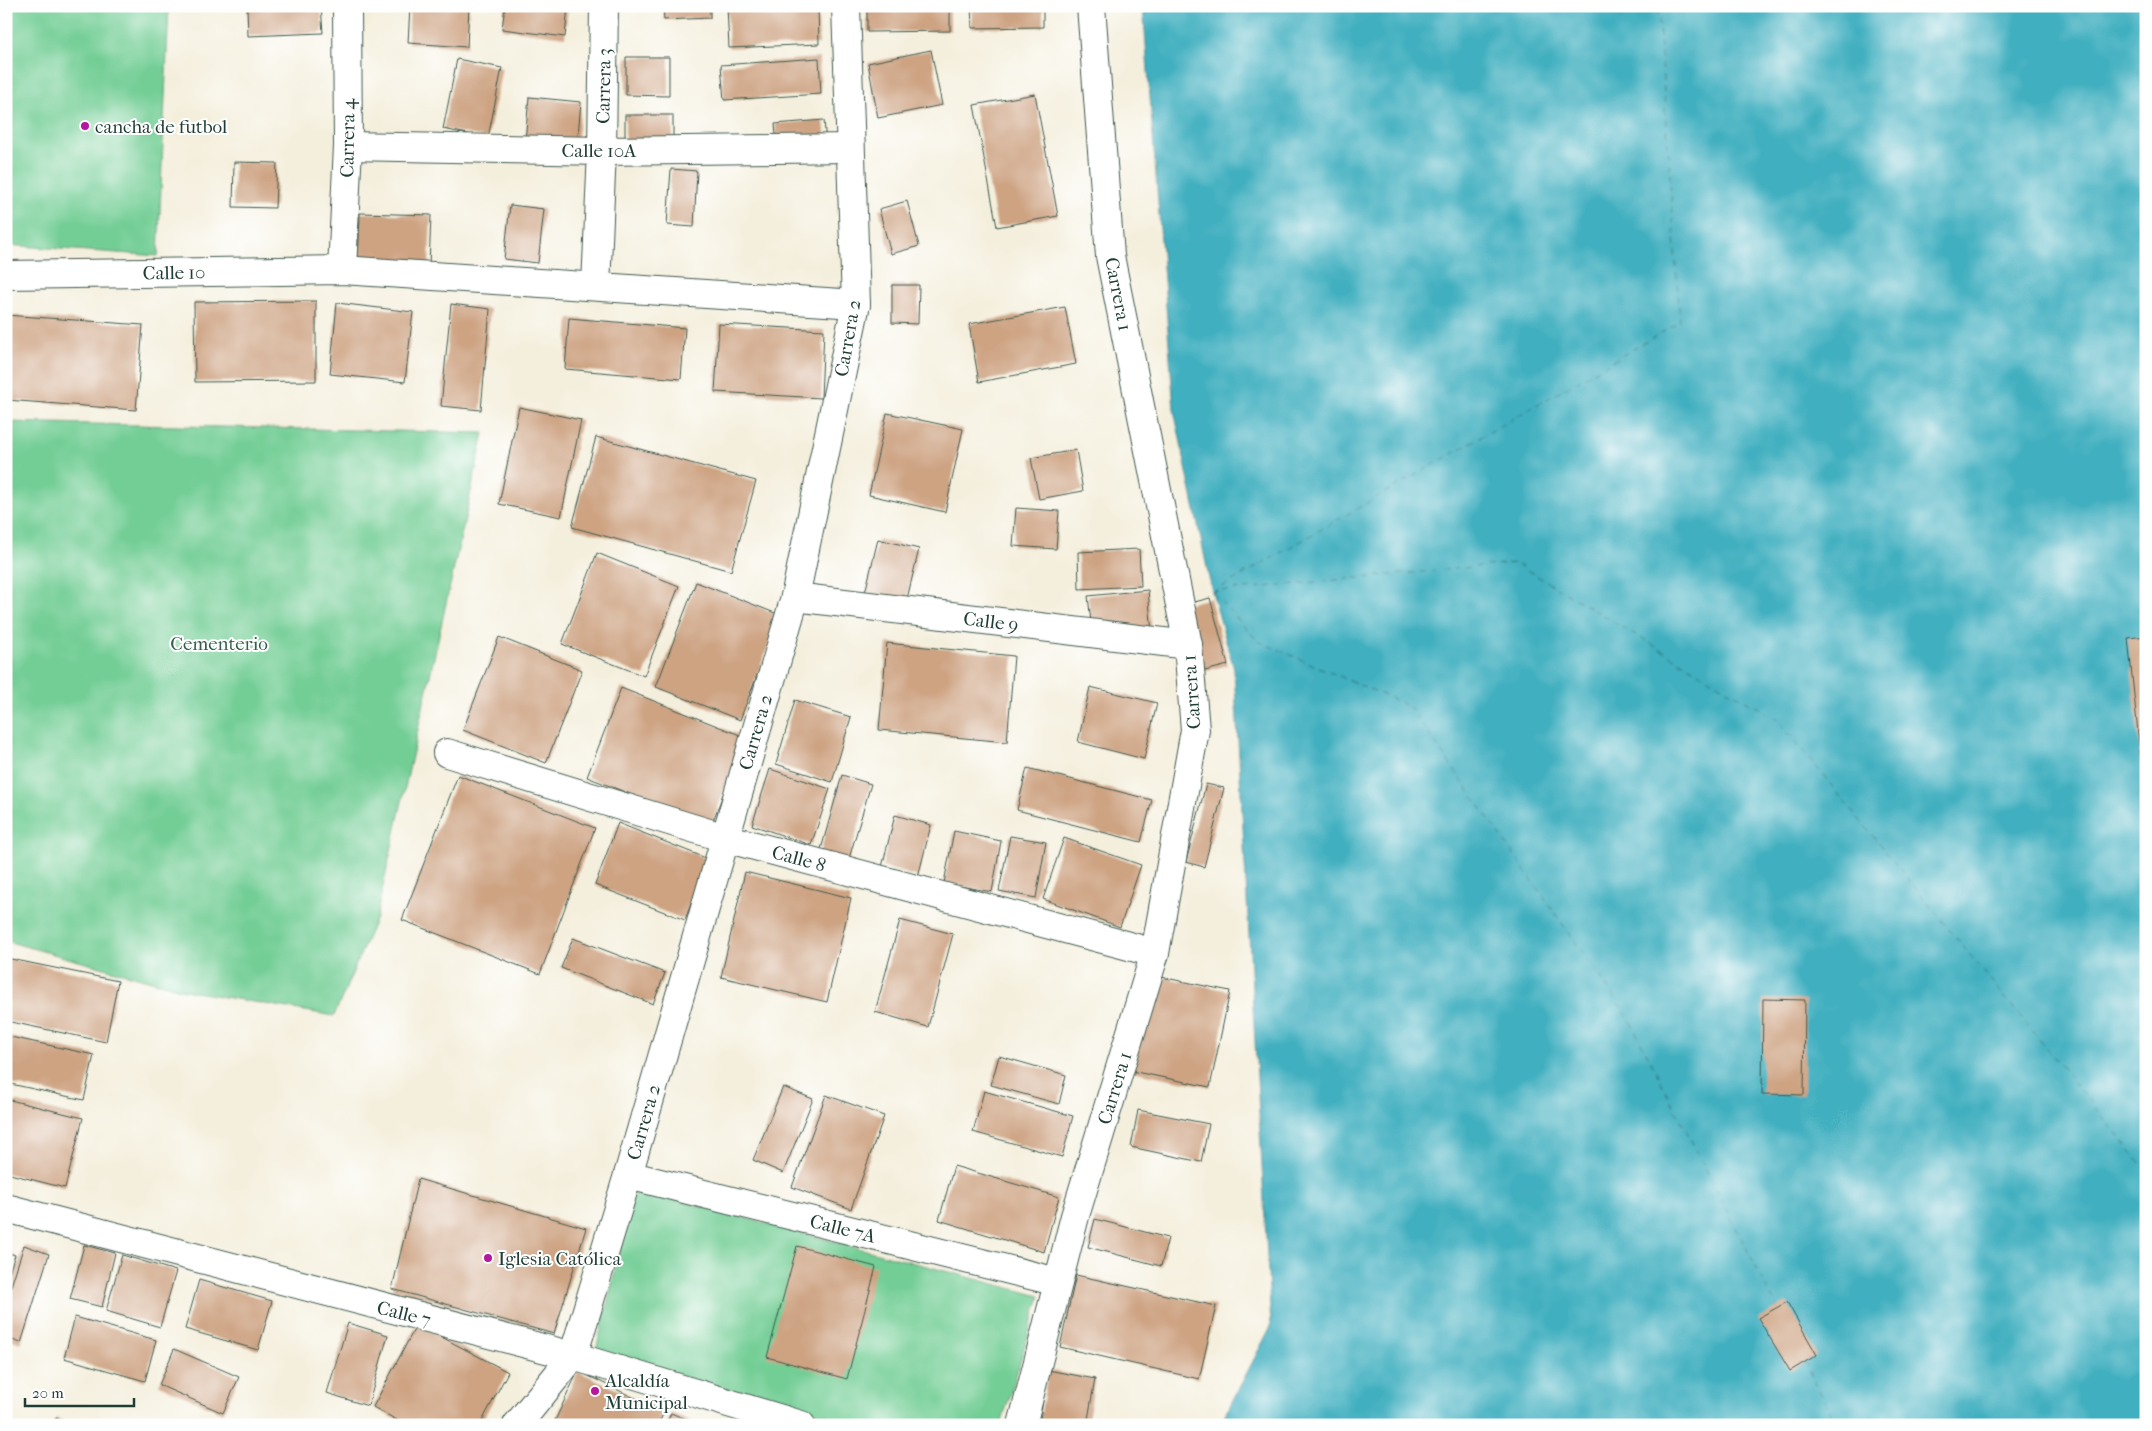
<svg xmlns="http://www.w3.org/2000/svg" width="2152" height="1431" viewBox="0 0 2152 1431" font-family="'IM FELL French Canon',serif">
	<rect width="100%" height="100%" fill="#fff"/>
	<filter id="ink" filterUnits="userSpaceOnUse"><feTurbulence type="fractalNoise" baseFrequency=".02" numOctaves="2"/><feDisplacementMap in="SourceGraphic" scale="10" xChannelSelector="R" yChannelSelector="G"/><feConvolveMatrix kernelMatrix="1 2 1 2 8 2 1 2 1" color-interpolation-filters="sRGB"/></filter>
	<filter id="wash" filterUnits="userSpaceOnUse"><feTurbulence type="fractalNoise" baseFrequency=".0096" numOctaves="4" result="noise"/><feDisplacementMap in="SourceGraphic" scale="20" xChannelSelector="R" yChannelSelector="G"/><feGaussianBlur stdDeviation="1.12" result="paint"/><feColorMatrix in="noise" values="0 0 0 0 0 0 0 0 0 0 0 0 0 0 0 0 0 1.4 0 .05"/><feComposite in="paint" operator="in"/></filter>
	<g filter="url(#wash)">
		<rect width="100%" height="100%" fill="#f4efdd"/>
		<g fill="#73ce95" stroke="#498664">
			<path d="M6 6H169L158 256 6 245Z"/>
			<path d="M6 422 484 433 376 918 334 1016 184 990 6 941Z"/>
			<path d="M635 1189 1040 1296 1001 1425H863L595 1354Z"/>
		</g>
		<path fill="#41afbf" stroke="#30767a" d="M1143 6H2146V1425H1220L1271 1326 1234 669 1212 592 1174 410Z"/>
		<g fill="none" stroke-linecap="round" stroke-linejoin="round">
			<g stroke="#2b6565" stroke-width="1" stroke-dasharray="6 5" stroke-linecap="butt">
				<path d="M1212 592 1515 563 1777 719 2146 1170"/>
				<path d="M1213 592 1680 322 1658 6"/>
				<path d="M1213 593 1258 641 1409 706 1627 1015 1777 1308"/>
				<path d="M1804 1361 1837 1425"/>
			</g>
		</g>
		<g id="blocks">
			<g fill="#cda382">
				<path d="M247 6H321L323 33 248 36Z"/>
				<path d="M410 6H469L467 47 408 43Z"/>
				<path d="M505 6H568L565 37 502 29Z"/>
				<path d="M663 6H710V18L664 20Z"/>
				<path d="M727 6H818L819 44 729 48Z"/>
				<path d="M867 6H950V31L867 32Z"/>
				<path d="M971 6H1043V27L972 28Z"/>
				<path d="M931 50 942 105 878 118 868 63Z"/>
				<path d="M626 57H669V96L626 95Z"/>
				<path d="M819 58 821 94 724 100 721 65Z"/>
				<path d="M457 59 502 68 488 138 443 129Z"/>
				<path d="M1035 94 1058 216 997 227 974 105Z"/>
				<path d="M529 97 581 102 577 147 525 142Z"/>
				<rect x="625" y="115" width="48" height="30"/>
				<path d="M824 120 826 143 777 147 775 124Z"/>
				<path d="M234 162 277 163 275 208 233 207Z"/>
				<path d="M671 169 697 171 694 227 667 225Z"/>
				<path d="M907 201 919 246 891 254 879 209Z"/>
				<path d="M510 205 544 209 538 263 504 259Z"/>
				<path d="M360 213 431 215 429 267 358 265Z"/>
				<path d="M892 285H919L918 324 892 323Z"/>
				<path d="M316 301V381L195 382 194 302Z"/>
				<path d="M337 303 413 312 405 382 330 374Z"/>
				<path d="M451 304 490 309 481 410 441 406Z"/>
				<path d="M1065 307 1076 364 979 382 969 324Z"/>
				<path d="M6 315 143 325 136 410 6 400Z"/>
				<path d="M569 318 685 328 681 379 565 369Z"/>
				<path d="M719 324 824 330 821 398 715 392Z"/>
				<path d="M519 407 581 420 561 517 499 504Z"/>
				<path d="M887 413 963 429 945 512 869 495Z"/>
				<path d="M596 437 756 481 731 571 572 527Z"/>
				<path d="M1076 450 1083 491 1039 499 1031 458Z"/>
				<path d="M1016 508 1059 511 1056 549 1013 546Z"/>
				<path d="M878 539 919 549 906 603 865 593Z"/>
				<path d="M1139 549 1141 586 1079 589 1078 552Z"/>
				<path d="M597 553 679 586 644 676 562 644Z"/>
				<path d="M696 582 780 615 740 720 656 687Z"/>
				<path d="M1148 590 1152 633 1093 639 1088 596Z"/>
				<path d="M1210 598 1228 665 1201 672 1183 605Z"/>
				<path d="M2146 636V760L2141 761 2128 638Z"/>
				<path d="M499 637 582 670 546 763 463 730Z"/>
				<path d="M887 643 1014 656 1007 742 879 730Z"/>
				<path d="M1090 687 1157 703 1144 759 1078 742Z"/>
				<path d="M621 688 745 737 711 826 587 777Z"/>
				<path d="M795 700 851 717 832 782 776 764Z"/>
				<path d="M1027 768 1152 800 1141 842 1017 810Z"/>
				<path d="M770 769 830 789 811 845 752 825Z"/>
				<path d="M458 775 595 828 540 974 402 920Z"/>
				<path d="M842 775 871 784 848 862 820 853Z"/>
				<path d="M1206 784 1224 788 1204 867 1186 862Z"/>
				<path d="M895 815 931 825 918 877 882 867Z"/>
				<path d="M618 823 708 859 685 920 595 885Z"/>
				<path d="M954 831 1001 841 992 892 944 883Z"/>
				<path d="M1010 836 1046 842 1036 898 999 891Z"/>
				<path d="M1064 838 1141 865 1120 927 1043 899Z"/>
				<path d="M745 872 851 898 827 1002 721 977Z"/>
				<path d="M900 920 953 934 928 1027 875 1012Z"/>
				<path d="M573 938 665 973 653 1004 561 968Z"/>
				<path d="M6 958 118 981 106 1042 6 1021Z"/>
				<path d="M1151 975 1230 991 1210 1087 1131 1071Z"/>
				<path d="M1763 999 1805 1000 1804 1095 1762 1094Z"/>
				<path d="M6 1036 94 1055 84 1100 6 1083Z"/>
				<path d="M999 1056 1066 1075 1059 1104 991 1085Z"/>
				<path d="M783 1087 813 1099 783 1173 753 1160Z"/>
				<path d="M984 1091 1073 1116 1062 1157 973 1132Z"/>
				<path d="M826 1095 884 1116 851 1209 792 1187Z"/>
				<path d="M6 1099 83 1118 65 1188 6 1173Z"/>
				<path d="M1138 1110 1209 1124 1201 1162 1131 1147Z"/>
				<path d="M954 1166 1059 1197 1044 1252 939 1220Z"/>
				<path d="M418 1179 586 1228 554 1334 392 1289Z"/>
				<path d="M1095 1219 1168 1238 1161 1266 1088 1247Z"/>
				<path d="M24 1245 49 1254 21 1343 6 1338V1302Z"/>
				<path d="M84 1245 115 1253 102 1307 70 1299Z"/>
				<path d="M797 1246 876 1267 847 1379 767 1357Z"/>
				<path d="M6 1252 15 1255 7 1278H6Z"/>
				<path d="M122 1255 176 1271 160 1327 106 1311Z"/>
				<path d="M1076 1275 1216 1306 1199 1379 1060 1347Z"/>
				<path d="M199 1280 272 1301 258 1350 185 1329Z"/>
				<path d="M1787 1302 1817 1355 1790 1371 1758 1318Z"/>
				<path d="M75 1317 156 1340 145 1381 64 1358Z"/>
				<path d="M348 1323 388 1335 368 1406 327 1393Z"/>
				<path d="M417 1324 508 1372 480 1425H406L373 1407Z"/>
				<path d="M174 1349 239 1377 223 1413 159 1385Z"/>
				<path d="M1048 1370 1095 1379 1087 1425H1039Z"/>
				<path d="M578 1371 664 1412 658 1425H553Z"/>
				<path d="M671 1413 700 1425H666Z"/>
				<path d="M56 1418 72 1425H53Z"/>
			</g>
		</g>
	</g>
	<g filter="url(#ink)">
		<use href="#blocks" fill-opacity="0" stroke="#3f584d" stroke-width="1"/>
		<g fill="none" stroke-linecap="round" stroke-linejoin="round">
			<defs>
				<g id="minor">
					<path d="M348 146 602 151 850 148"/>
					<path d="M342 270 348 146 347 6"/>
					<path d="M6 275 342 270 856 304"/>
					<path d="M596 286 602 151 604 6"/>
					<path d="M795 597 1188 645"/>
					<path d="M447 753 725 838 1155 953"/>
					<path d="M628 1175 1058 1282"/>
					<path d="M6 1208 573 1356 801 1425"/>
					<path d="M517 1425 573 1356 628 1175 795 597 856 304 846 6"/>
					<path d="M1022 1425 1075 1216 1155 953 1195 730 1188 645 1110 256 1091 6"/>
				</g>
			</defs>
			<use href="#minor" stroke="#3f584d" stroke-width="30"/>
			<use href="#minor" stroke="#fff" stroke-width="28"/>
		</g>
	</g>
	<g fill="#b5179e" stroke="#fff" stroke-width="2">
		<circle cx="85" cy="126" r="5"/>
		<circle cx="488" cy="1258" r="5"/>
		<circle cx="595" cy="1391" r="5"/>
	</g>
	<g text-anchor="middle" stroke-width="4" stroke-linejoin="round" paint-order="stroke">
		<g font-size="19" fill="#1f3d34" stroke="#fff">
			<text transform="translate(603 86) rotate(-89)" y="7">Carrera 3</text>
			<text transform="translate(347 138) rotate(-89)" y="7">Carrera 4</text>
			<text x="599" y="157">Calle 10A</text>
			<text transform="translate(174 272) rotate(-1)" y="7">Calle 10</text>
			<text transform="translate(1119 294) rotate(79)" y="7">Carrera 1</text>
			<text transform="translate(847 338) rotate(-80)" y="7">Carrera 2</text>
			<text transform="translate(991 621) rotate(7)" y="7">Calle 9</text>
			<text transform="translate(1191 692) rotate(-94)" y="7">Carrera 1</text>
			<text transform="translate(755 732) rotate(-74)" y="7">Carrera 2</text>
			<text transform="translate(799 858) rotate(15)" y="7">Calle 8</text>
			<text transform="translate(1114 1088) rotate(-73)" y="7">Carrera 1</text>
			<text transform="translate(643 1122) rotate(-74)" y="7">Carrera 2</text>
			<text transform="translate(843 1228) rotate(14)" y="7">Calle 7A</text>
			<text transform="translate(404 1313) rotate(14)" y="7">Calle 7</text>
		</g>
		<g font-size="19" fill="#1f3d34" stroke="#fff" text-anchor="start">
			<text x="95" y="133">cancha de futbol</text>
			<text x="498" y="1265">Iglesia Católica</text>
			<text x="605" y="1387">Alcaldía<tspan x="605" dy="22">Municipal</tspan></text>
		</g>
		<g font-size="19" fill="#34614c" stroke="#fff">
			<text x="219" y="650">Cementerio</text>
		</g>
	</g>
	<rect width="2152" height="1431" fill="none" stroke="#fff" stroke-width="25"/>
	<path d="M25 1398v8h109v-8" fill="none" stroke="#1f3d34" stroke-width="2.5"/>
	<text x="32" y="1398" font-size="15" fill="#1f3d34" stroke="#ffffff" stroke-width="4" paint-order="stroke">20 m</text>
</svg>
